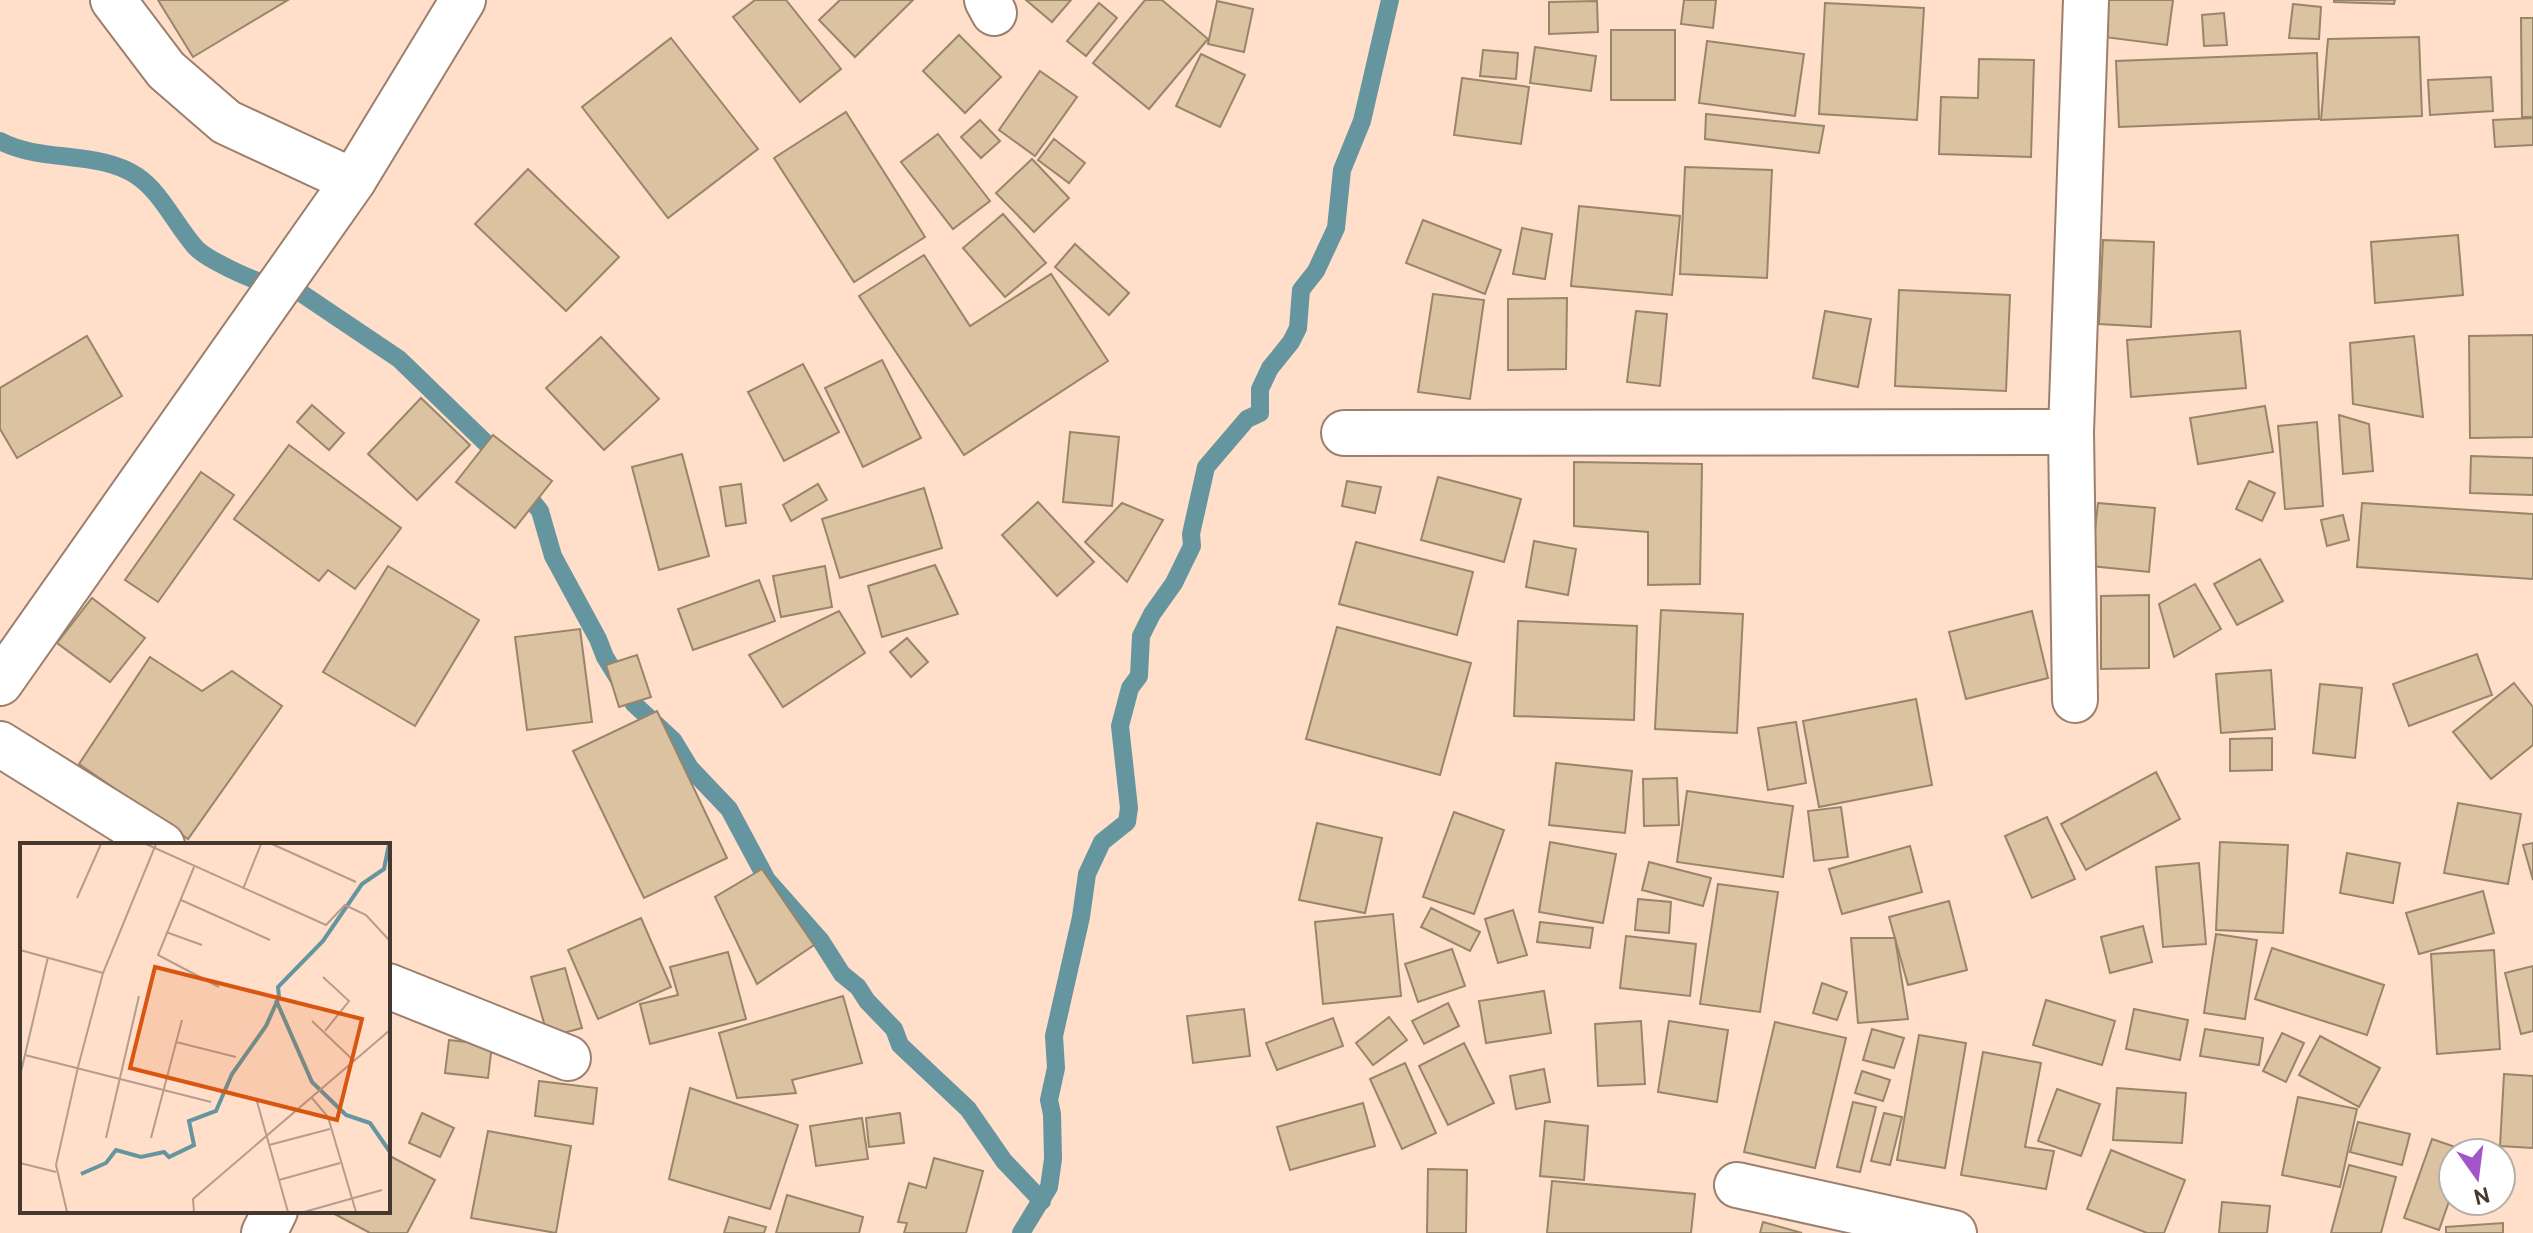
<svg xmlns="http://www.w3.org/2000/svg" width="2533" height="1233" viewBox="0 0 2533 1233" font-family="Cabin,sans-serif">
	<rect width="100%" height="100%" fill="#ffdeca"/>
	<g fill="none" stroke-linecap="round" stroke-linejoin="round">
		<g stroke="#65959e" stroke-width="18">
			<path d="M0 141C41 163 99 150 137 176 162 193 176 226 196 248 208 260 251 280 268 284 279 286 287 286 298 291L399 359 491 448 500 460"/>
			<path d="M521 487 540 511 553 556 598 639 605 657 634 704 673 740 690 768 729 809 767 880 821 941 842 974 858 987 867 1001 894 1029 900 1045 968 1109 1004 1161 1042 1201"/>
			<path d="M1021 1233 1049 1187 1053 1159 1052 1114 1049 1100 1056 1068 1054 1036 1081 917 1087 874 1102 842 1127 822 1129 808 1120 726 1130 688 1139 676 1141 636 1152 614 1174 583 1192 546 1191 534 1206 467 1247 419 1260 413V389L1270 368 1291 342 1298 328 1301 290 1316 271 1336 228 1342 170 1362 121 1390 0"/>
		</g>
	</g>
	<g fill="#dbc2a1" stroke="#98856a" stroke-width="2">
		<path d="M158 0H288L193 57Z"/>
		<path d="M755 0H786L841 69 800 102 733 17Z"/>
		<path d="M840 0H913L855 57 819 20Z"/>
		<path d="M1026 0H1071L1052 22Z"/>
		<path d="M1145 0H1162L1208 39 1149 109 1093 63Z"/>
		<path d="M1684 0H1716L1713 28 1681 24Z"/>
		<path d="M2109 0H2173L2167 45 2104 37Z"/>
		<path d="M2334 0H2395L2394 4 2334 2Z"/>
		<path d="M1217 1 1253 9 1244 52 1208 44Z"/>
		<path d="M1597 1 1598 32 1549 34V2Z"/>
		<path d="M1099 3 1117 18 1086 56 1067 41Z"/>
		<path d="M1825 3 1924 8 1917 120 1819 114Z"/>
		<path d="M2293 4 2321 7 2319 39 2289 38Z"/>
		<path d="M2224 13 2227 45 2204 46 2202 15Z"/>
		<path d="M2521 18H2533V117H2522Z"/>
		<rect x="1611" y="30" width="64" height="70"/>
		<path d="M959 35 1001 77 965 113 923 71Z"/>
		<path d="M2419 37 2422 116 2321 120 2328 39Z"/>
		<path d="M671 38 758 149 668 218 582 107Z"/>
		<path d="M1707 41 1804 54 1795 116 1699 103Z"/>
		<path d="M1535 47 1596 56 1591 91 1530 83Z"/>
		<path d="M1483 50 1518 53 1516 79 1480 76Z"/>
		<path d="M2317 53 2319 119 2119 127 2116 61Z"/>
		<path d="M1201 54 1245 75 1220 127 1176 106Z"/>
		<path d="M1979 59 2034 60 2031 157 1939 154 1941 97 1978 98Z"/>
		<path d="M1040 71 1077 97 1035 156 999 130Z"/>
		<path d="M2491 77 2493 111 2430 115 2428 80Z"/>
		<path d="M1462 78 1529 87 1521 144 1454 135Z"/>
		<path d="M846 112 925 237 854 282 774 158Z"/>
		<path d="M1706 114 1824 126 1819 153 1705 139Z"/>
		<path d="M2533 118V145L2495 147 2493 120Z"/>
		<path d="M980 120 1000 141 981 158 961 137Z"/>
		<path d="M938 134 990 201 953 229 901 162Z"/>
		<path d="M1054 139 1085 163 1069 183 1038 160Z"/>
		<path d="M1032 159 1069 198 1034 232 996 193Z"/>
		<path d="M1685 167 1772 170 1767 278 1680 274Z"/>
		<path d="M528 169 619 257 566 311 475 224Z"/>
		<path d="M1579 206 1680 216 1672 295 1571 286Z"/>
		<path d="M1003 214 1046 263 1005 297 963 248Z"/>
		<path d="M1423 220 1501 250 1485 294 1406 263Z"/>
		<path d="M1522 228 1552 234 1545 279 1513 274Z"/>
		<path d="M2458 235 2463 295 2375 303 2371 242Z"/>
		<path d="M2103 240 2154 242 2151 327 2099 324Z"/>
		<path d="M1075 244 1129 293 1109 315 1055 267Z"/>
		<path d="M924 255 970 326 1051 274 1108 361 964 455 859 296Z"/>
		<path d="M1899 290 2010 295 2006 391 1895 386Z"/>
		<path d="M1433 294 1484 300 1470 399 1418 392Z"/>
		<path d="M1567 298 1566 369 1508 370V299Z"/>
		<path d="M1636 311 1667 314 1660 386 1627 382Z"/>
		<path d="M1825 311 1871 319 1858 387 1813 378Z"/>
		<path d="M2240 331 2246 388 2131 397 2127 340Z"/>
		<path d="M2533 335V437L2470 438 2469 336Z"/>
		<path d="M87 336 122 396 17 458 0 429V388Z"/>
		<path d="M2414 336 2423 417 2353 404 2350 343Z"/>
		<path d="M601 337 659 399 604 450 546 388Z"/>
		<path d="M882 360 921 438 863 467 825 388Z"/>
		<path d="M803 364 839 432 784 461 748 392Z"/>
		<path d="M421 398 470 445 417 500 368 454Z"/>
		<path d="M312 405 344 433 329 450 297 422Z"/>
		<path d="M2265 406 2273 452 2198 464 2190 418Z"/>
		<path d="M2339 415 2369 424 2373 471 2343 474Z"/>
		<path d="M2317 422 2323 506 2285 509 2278 426Z"/>
		<path d="M1070 432 1119 437 1112 506 1063 502Z"/>
		<path d="M493 435 552 481 515 528 456 482Z"/>
		<path d="M289 445 401 528 355 589 328 570 319 581 234 519Z"/>
		<path d="M682 454 709 556 659 570 632 467Z"/>
		<path d="M2471 456 2533 458V495L2470 493Z"/>
		<path d="M1574 462 1702 464 1700 584 1648 585V532L1574 526Z"/>
		<path d="M201 472 234 495 158 602 125 580Z"/>
		<path d="M1438 477 1521 499 1504 562 1421 540Z"/>
		<path d="M1347 481 1381 487 1375 513 1342 506Z"/>
		<path d="M2249 481 2275 493 2262 521 2236 509Z"/>
		<path d="M741 484 746 523 726 526 720 487Z"/>
		<path d="M818 484 827 500 791 521 783 505Z"/>
		<path d="M924 488 942 548 840 578 822 519Z"/>
		<path d="M1038 502 1094 562 1057 596 1002 535Z"/>
		<path d="M1122 503 1163 520 1127 582 1085 542Z"/>
		<path d="M2098 503 2155 508 2149 572 2091 566Z"/>
		<path d="M2362 503 2533 514V579L2357 567Z"/>
		<path d="M2343 515 2349 540 2327 546 2321 520Z"/>
		<path d="M1534 541 1576 549 1568 595 1526 587Z"/>
		<path d="M1356 542 1473 572 1457 635 1339 604Z"/>
		<path d="M2260 559 2283 601 2237 625 2214 584Z"/>
		<path d="M935 565 958 614 882 637 868 586Z"/>
		<path d="M388 566 479 620 415 726 323 672Z"/>
		<path d="M825 566 832 607 781 617 773 576Z"/>
		<path d="M759 580 775 621 693 650 678 609Z"/>
		<path d="M2195 584 2221 629 2174 657 2159 604Z"/>
		<path d="M2149 595V668L2101 669V596Z"/>
		<path d="M92 598 145 638 110 682 57 643Z"/>
		<path d="M1661 610 1743 614 1737 733 1655 729Z"/>
		<path d="M839 611 865 653 783 707 749 655Z"/>
		<path d="M2032 611 2048 678 1966 699 1949 632Z"/>
		<path d="M1518 621 1637 626 1634 720 1514 716Z"/>
		<path d="M1337 627 1471 663 1440 775 1306 739Z"/>
		<path d="M580 629 592 722 527 730 515 637Z"/>
		<path d="M907 638 928 662 911 677 890 652Z"/>
		<path d="M2477 654 2492 695 2409 726 2393 684Z"/>
		<path d="M637 655 651 697 619 707 606 665Z"/>
		<path d="M150 657 202 691 232 671 282 706 188 839 79 764Z"/>
		<path d="M2271 670 2275 729 2221 733 2216 674Z"/>
		<path d="M2514 683 2533 707V745L2491 779 2453 732Z"/>
		<path d="M2320 684 2362 688 2355 758 2313 753Z"/>
		<path d="M1916 699 1932 785 1819 807 1803 721Z"/>
		<path d="M657 711 727 858 644 898 573 751Z"/>
		<path d="M1796 722 1806 783 1768 790 1758 728Z"/>
		<path d="M2272 738V770L2230 771V739Z"/>
		<path d="M1556 763 1632 771 1625 833 1549 825Z"/>
		<path d="M2156 772 2180 819 2086 870 2061 824Z"/>
		<path d="M1677 778 1679 825 1644 826 1643 779Z"/>
		<path d="M1687 791 1793 806 1783 877 1677 862Z"/>
		<path d="M2458 803 2521 814 2508 884 2444 873Z"/>
		<path d="M1841 807 1848 857 1814 861 1808 811Z"/>
		<path d="M1454 812 1504 830 1474 914 1423 897Z"/>
		<path d="M2047 817 2075 879 2032 898 2005 836Z"/>
		<path d="M1317 823 1382 838 1365 913 1299 900Z"/>
		<path d="M1550 842 1616 854 1603 923 1539 912Z"/>
		<path d="M2220 842 2288 845 2283 933 2216 930Z"/>
		<path d="M2533 843V880L2523 845Z"/>
		<path d="M1910 846 1922 892 1842 914 1829 869Z"/>
		<path d="M2347 853 2400 863 2393 903 2340 893Z"/>
		<path d="M1649 862 1711 878 1703 906 1642 890Z"/>
		<path d="M2199 863 2206 944 2163 947 2156 867Z"/>
		<path d="M762 869 814 945 757 984 715 897Z"/>
		<path d="M1718 884 1778 892 1760 1012 1700 1004Z"/>
		<path d="M2483 891 2494 933 2419 954 2406 913Z"/>
		<path d="M1638 899 1671 902 1669 933 1635 930Z"/>
		<path d="M1949 901 1967 970 1908 985 1889 917Z"/>
		<path d="M1431 908 1480 932 1470 951 1421 927Z"/>
		<path d="M1513 910 1527 955 1498 963 1485 919Z"/>
		<path d="M1393 914 1401 996 1323 1004 1315 922Z"/>
		<path d="M641 918 671 987 598 1019 568 950Z"/>
		<path d="M1540 922 1593 928 1590 948 1537 942Z"/>
		<path d="M2143 926 2152 962 2110 973 2101 937Z"/>
		<path d="M2216 934 2257 940 2245 1019 2204 1013Z"/>
		<path d="M1626 936 1696 944 1690 996 1620 988Z"/>
		<path d="M1851 938H1895L1908 1019 1858 1023Z"/>
		<path d="M2272 948 2384 985 2367 1035 2255 999Z"/>
		<path d="M1452 949 1465 986 1418 1002 1405 964Z"/>
		<path d="M2494 950 2500 1049 2437 1054 2431 954Z"/>
		<path d="M728 952 746 1019 650 1044 640 1004 678 995 670 967Z"/>
		<path d="M2533 966V1031L2521 1034 2505 973Z"/>
		<path d="M565 968 582 1028 548 1037 531 977Z"/>
		<path d="M1822 983 1847 992 1837 1020 1813 1013Z"/>
		<path d="M1544 991 1551 1033 1486 1043 1479 1001Z"/>
		<path d="M843 996 862 1063 792 1080 796 1093 737 1098 719 1033Z"/>
		<path d="M2046 1000 2115 1021 2102 1065 2033 1045Z"/>
		<path d="M1448 1003 1459 1026 1424 1044 1412 1021Z"/>
		<path d="M1244 1009 1250 1056 1193 1063 1187 1016Z"/>
		<path d="M2134 1009 2188 1020 2180 1060 2126 1049Z"/>
		<path d="M1389 1017 1407 1040 1373 1065 1356 1043Z"/>
		<path d="M1333 1018 1343 1046 1277 1070 1266 1043Z"/>
		<path d="M1641 1021 1645 1084 1598 1086 1595 1024Z"/>
		<path d="M1669 1021 1728 1030 1717 1102 1658 1092Z"/>
		<path d="M1775 1022 1846 1038 1815 1168 1744 1152Z"/>
		<path d="M1872 1029 1904 1038 1894 1068 1863 1060Z"/>
		<path d="M2205 1029 2263 1038 2259 1065 2200 1056Z"/>
		<path d="M2282 1033 2304 1043 2286 1082 2263 1071Z"/>
		<path d="M1919 1035 1966 1043 1945 1168 1897 1160Z"/>
		<path d="M2320 1036 2380 1068 2359 1107 2299 1075Z"/>
		<path d="M449 1040 492 1045 488 1078 445 1073Z"/>
		<path d="M1464 1043 1494 1103 1448 1125 1419 1066Z"/>
		<path d="M1983 1052 2041 1063 2025 1147 2054 1151 2046 1189 1961 1175Z"/>
		<path d="M1405 1063 1436 1133 1402 1149 1370 1079Z"/>
		<path d="M1544 1069 1550 1102 1516 1109 1510 1076Z"/>
		<path d="M1862 1071 1890 1080 1883 1101 1855 1093Z"/>
		<path d="M2504 1074 2533 1076V1148L2500 1146Z"/>
		<path d="M539 1081 597 1088 593 1124 535 1116Z"/>
		<path d="M690 1088 798 1125 770 1209 669 1179Z"/>
		<path d="M2117 1088 2186 1093 2182 1143 2113 1140Z"/>
		<path d="M2057 1089 2100 1104 2081 1156 2038 1141Z"/>
		<path d="M2298 1097 2357 1109 2340 1187 2282 1175Z"/>
		<path d="M1853 1102 1876 1107 1860 1172 1837 1167Z"/>
		<path d="M1363 1103 1375 1146 1290 1170 1277 1127Z"/>
		<path d="M422 1113 454 1128 440 1157 409 1143Z"/>
		<path d="M900 1113 904 1143 869 1147 866 1118Z"/>
		<path d="M1884 1113 1902 1117 1890 1165 1871 1161Z"/>
		<path d="M862 1118 868 1159 816 1166 810 1126Z"/>
		<path d="M1545 1121 1588 1126 1584 1180 1540 1176Z"/>
		<path d="M2358 1122 2410 1134 2402 1165 2350 1152Z"/>
		<path d="M488 1131 571 1146 556 1233 471 1218Z"/>
		<path d="M2432 1139 2467 1151 2453 1153V1190L2439 1230 2404 1218Z"/>
		<path d="M2111 1150 2185 1180 2164 1233H2147L2087 1209Z"/>
		<path d="M388 1155 435 1180 407 1233H370L329 1211H388Z"/>
		<path d="M934 1158 983 1171 966 1233H904L907 1223 898 1222 909 1183 926 1188Z"/>
		<path d="M2349 1165 2396 1177 2381 1233H2331Z"/>
		<path d="M1428 1169 1467 1170 1466 1233H1427Z"/>
		<path d="M1552 1181 1695 1194 1691 1233H1547Z"/>
		<path d="M787 1195 863 1217 859 1233H776Z"/>
		<path d="M2222 1202 2270 1206 2267 1233H2219Z"/>
		<path d="M729 1217 766 1227 764 1233H724Z"/>
		<path d="M1763 1222 1802 1233H1760Z"/>
		<path d="M2503 1223V1233H2446V1227Z"/>
	</g>
	<g fill="none" stroke-linecap="round" stroke-linejoin="round">
		<defs>
			<g id="minor">
				<path d="M113 0 166 70 226 122 353 181"/>
				<path d="M987 0 994 13"/>
				<path d="M1344 433 2071 432"/>
				<path d="M0 683 353 181 463 0"/>
				<path d="M2075 700 2071 432 2086 0"/>
				<path d="M0 744 162 845"/>
				<path d="M388 986 568 1058"/>
				<path d="M1737 1185 1954 1233"/>
				<path d="M264 1233 275 1211"/>
			</g>
		</defs>
		<use href="#minor" stroke="#9c7f6d" stroke-width="48"/>
		<use href="#minor" stroke="#fff" stroke-width="44"/>
	</g>
	<g transform="translate(20 843)">
		<rect width="370" height="370" fill="#ffdeca"/>
		<path fill="none" stroke="#65959e" stroke-width="4" d="M256 157 292 239 326 272 350 280 370 309M61 331 86 320 96 307 121 314 144 309 149 314 174 302 169 278 196 268 212 231 246 183 259 154 258 144 303 98 342 41 364 26 369 1"/>
		<path fill="none" stroke="#b59c8c" stroke-width="2" d="M126 1 306 82 325 62 346 72 370 98M252 1 336 39M174 24 138 112 199 144M223 46 241 1M57 55 81 1M161 57 250 97M146 89 182 102M0 107 83 130M303 134 329 158 305 188M292 178 334 218M156 199 216 214M5 212 191 259M0 233 28 114M236 255 268 369M292 255 308 274 336 369M86 295 119 153M131 295 162 177M249 302 310 286M0 320 36 329M259 337 320 320M47 369 36 322 58 224 83 130 136 1M174 369 173 356 370 187M284 369 362 347"/>
		<path fill="#d85610" fill-opacity="0.15" stroke="#d85610" stroke-width="4" d="M135 124 342 176 317 277 110 225Z"/>
		<rect width="370" height="370" fill="none" stroke="#453830" stroke-width="4"/>
	</g>
	<g transform="translate(2477 1177) rotate(166)"><circle r="38" fill="#ffffff" stroke="#b5afac" stroke-width="2"/>
	<path d="M0-6L14 30L0 20L-14 30Z" fill="#a156c8"/>
	<text y="-12" font-size="22" font-weight="bold" text-anchor="middle" fill="#453830">N</text>
	</g>
</svg>
